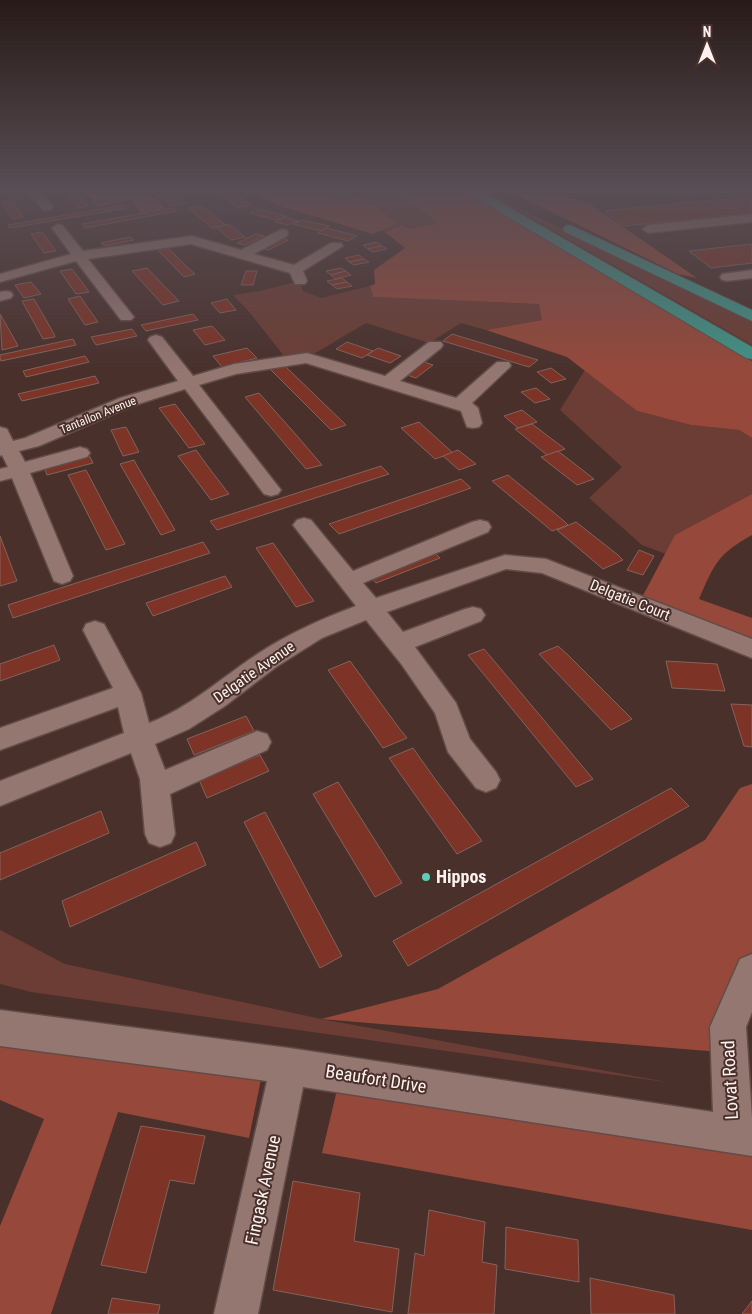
<svg xmlns="http://www.w3.org/2000/svg" width="752" height="1314" viewBox="0 0 752 1314" font-family="'Roboto Condensed',sans-serif">
	<rect width="100%" height="100%" fill="#49302b"/>
	<g fill="#6c3d34">
		<path d="M315 189H389L440 223 409 229 402 225 385 232 380 230 397 222 362 197 332 202Z"/>
		<path d="M491 195 752 319V345Z"/>
		<path d="M300 281 303 291 321 298 370 286 373 297 540 304 542 320 486 330 461 323 429 343 366 323 307 358 288 361 250 313 233 295 260 291Z"/>
		<path d="M585 370 637 411 691 425 739 430 752 438V494L676 535 666 554 642 545 589 498 622 467 560 410Z"/>
		<path d="M0 930 65 964 321 1019 672 1083 31 992 0 984Z"/>
	</g>
	<g fill="#96493a">
		<path d="M98 189H145L166 209 141 213 131 200 97 207 84 191Z"/>
		<path d="M262 189H315L332 202 362 197 398 223 373 234 280 206 262 198 258 192Z"/>
		<path d="M389 189H460L752 361V438L739 430 691 425 637 411 567 357 486 330 542 320 539 304 373 297 370 286 375 284 374 270 405 248 385 232 402 225 409 229 439 223Z"/>
		<path d="M505 189H545L593 206 697 278 678 274Z"/>
		<path d="M752 494V535C718 554 714 564 699 599L752 618V649L639 603 675 535Z"/>
		<path d="M752 784V952L729 1016 732 1053 321 1019 438 989 705 840 740 788Z"/>
		<path d="M0 1039 261 1079 249 1138 118 1112 51 1314H0V1226L44 1119 0 1100Z"/>
		<path d="M337 1090 752 1154V1230L322 1153Z"/>
	</g>
	<g fill="#7d3325" stroke="#81645e">
		<path d="M2 189H13L19 198 9 199Z"/>
		<path d="M62 189H74L88 206 78 208Z"/>
		<path d="M150 189H163L174 199 162 201Z"/>
		<path d="M226 191 233 196 222 198 215 193Z"/>
		<path d="M238 195 251 205 237 208 225 197Z"/>
		<path d="M752 196V213L624 226 605 211Z"/>
		<path d="M180 199 185 203 171 206 165 201Z"/>
		<path d="M12 201 14 204 23 217 13 219 1 202Z"/>
		<path d="M124 205 127 208 10 228 8 225Z"/>
		<path d="M202 206 213 215 226 225 212 228 188 208Z"/>
		<path d="M172 208 176 211 85 228 82 224Z"/>
		<path d="M258 209 286 216 277 220 250 213Z"/>
		<path d="M285 217 298 221 288 225 275 222Z"/>
		<path d="M302 220 329 226 321 231 293 224Z"/>
		<path d="M226 225H230L245 237 231 240 216 227Z"/>
		<path d="M327 228 357 236 348 241 318 233Z"/>
		<path d="M42 232 54 248 56 251 44 253 31 234Z"/>
		<path d="M256 234 264 236 245 245 237 243Z"/>
		<path d="M130 237 134 240 104 246 101 243Z"/>
		<path d="M279 238 288 240 269 250 260 248Z"/>
		<path d="M377 242 382 246 368 249 363 245Z"/>
		<path d="M164 244 184 264 195 274 184 277 154 246Z"/>
		<path d="M752 244V263L711 268 689 251Z"/>
		<path d="M382 246 387 249 373 252 368 249Z"/>
		<path d="M359 255 364 259 349 262 345 258Z"/>
		<path d="M364 259 369 262 354 265 349 262Z"/>
		<path d="M147 268 175 297 179 301 163 305 132 271Z"/>
		<path d="M341 268 346 271 331 275 326 271Z"/>
		<path d="M72 269 82 282 89 292 76 294 60 271Z"/>
		<path d="M246 271H257L253 285H241Z"/>
		<path d="M346 271 351 275 335 279 331 275Z"/>
		<path d="M342 278 347 282 332 285 327 281Z"/>
		<path d="M31 282 41 294 24 298 15 285Z"/>
		<path d="M347 282 352 286 337 289 332 285Z"/>
		<path d="M80 296 86 305 98 322 85 325 68 299Z"/>
		<path d="M34 299 54 334 55 337 43 339 22 301Z"/>
		<path d="M227 299 236 310 220 313 211 303Z"/>
		<path d="M0 314 16 342 18 346 2 350Z"/>
		<path d="M193 314 198 320 146 331 141 325Z"/>
		<path d="M212 326 225 340 205 345 193 330Z"/>
		<path d="M132 329 137 336 96 345 91 337Z"/>
		<path d="M452 334 538 360 529 367 443 341Z"/>
		<path d="M73 339 76 345 1 361 0 358V355Z"/>
		<path d="M347 342 373 351 362 358 336 349Z"/>
		<path d="M247 348 257 358 222 367 213 356Z"/>
		<path d="M378 348 401 356 390 363 367 355Z"/>
		<path d="M85 356 89 362 26 377 23 371Z"/>
		<path d="M424 362 433 365 416 378 407 375Z"/>
		<path d="M285 366 318 398 346 425 331 430 270 369Z"/>
		<path d="M551 368 566 379 551 383 537 372Z"/>
		<path d="M95 376 99 383 22 401 18 394Z"/>
		<path d="M536 388 550 399 535 403 521 392Z"/>
		<path d="M259 393 298 437 322 465 306 469 245 397Z"/>
		<path d="M175 404 205 444 189 448 159 408Z"/>
		<path d="M522 410 537 422 518 428 504 416Z"/>
		<path d="M419 422 453 453 435 459 401 428Z"/>
		<path d="M532 424 565 449 547 455 515 429Z"/>
		<path d="M126 427 139 452 123 456 111 430Z"/>
		<path d="M196 450 209 468 229 494 211 500 178 456Z"/>
		<path d="M458 450 476 464 459 470 443 456Z"/>
		<path d="M558 451 594 479 577 485 541 457Z"/>
		<path d="M89 455 93 463 47 475 44 467Z"/>
		<path d="M134 460 136 464 175 530 161 535 120 464Z"/>
		<path d="M381 466 389 474 217 530 210 521Z"/>
		<path d="M86 470 110 516 125 544 106 550 68 475Z"/>
		<path d="M508 475 564 521 568 525 552 531 492 481Z"/>
		<path d="M461 479 471 488 339 534 329 524Z"/>
		<path d="M576 522 618 555 623 560 603 569 557 530Z"/>
		<path d="M0 536 17 581 0 586Z"/>
		<path d="M203 542 210 553 13 618 8 605Z"/>
		<path d="M273 543 308 593 314 601 296 607 256 548Z"/>
		<path d="M639 550 654 556 643 575 627 570Z"/>
		<path d="M433 551 440 558 376 583 369 575Z"/>
		<path d="M225 576 232 587 153 616 146 603Z"/>
		<path d="M54 645 60 660 0 681V664Z"/>
		<path d="M558 646 569 656 632 719 611 730 539 654Z"/>
		<path d="M484 649 522 694 593 779 576 787 468 655Z"/>
		<path d="M350 661 399 728 407 738 383 748 328 670Z"/>
		<path d="M666 661 717 664 725 691 672 688Z"/>
		<path d="M731 704 752 705V747L744 746Z"/>
		<path d="M246 716 254 731 194 755 187 739Z"/>
		<path d="M413 748 435 779 482 841 457 854 389 758Z"/>
		<path d="M260 755 269 771 207 798 199 780Z"/>
		<path d="M338 782 402 883 375 897 313 794Z"/>
		<path d="M671 788 689 806 408 966 393 941Z"/>
		<path d="M101 811 109 833 0 880V853Z"/>
		<path d="M265 812 342 956 320 968 244 822Z"/>
		<path d="M196 842 206 865 70 927 62 901Z"/>
		<path d="M141 1126 205 1136 194 1184 170 1180 146 1273 101 1265Z"/>
		<path d="M293 1181 360 1193 354 1241 399 1249 392 1312 273 1290Z"/>
		<path d="M429 1210 485 1222 482 1262 497 1265 494 1314H408L415 1253 424 1256Z"/>
		<path d="M506 1227 578 1240 579 1282 505 1269Z"/>
		<path d="M590 1278 674 1295 675 1314H591Z"/>
		<path d="M112 1298 160 1305 158 1314H108Z"/>
		<path d="M752 1301V1314H742Z"/>
	</g>
	<g fill="none" stroke-linecap="round" stroke-linejoin="round">
		<defs>
			<g id="minor">
				<path d="M26 189H38L53 207 51 210H43Z"/>
				<path d="M189 189H201V190L195 193 191 192Z"/>
				<path d="M669 189H706L700 192 674 194 670 193Z"/>
				<path d="M752 214V222L648 233 642 229 648 225Z"/>
				<path d="M58 224 62 225 83 251 192 236 241 250 282 229 287 230 288 233 287 236 254 254 294 265 331 243H341L343 246 303 271 307 281 305 284H295L290 273 191 244 88 259 134 317 131 320H121L76 261 0 282V274L71 254 52 228Z"/>
				<path d="M752 270V278L727 281 722 280 720 277 722 274Z"/>
				<path d="M6 291 11 292 13 295 11 298 0 301V292Z"/>
				<path d="M156 335 162 337 193 376 234 364 307 353 385 376 429 342H441L443 345 441 348 400 381 456 398 497 362H509L511 366 472 403 478 408 482 423 479 427 473 428 467 427 461 411 306 363 236 374 199 385 281 490 278 494 271 496 264 494 185 389 132 406 39 446 19 451 25 462 80 447 87 449 90 453 87 457 30 473 73 576 70 581 62 584 54 581 12 478 0 481V469L8 467 2 455 0 456V427L7 429 13 441 25 438 120 398 178 381 148 340 150 337Z"/>
				<path d="M304 518 311 520 353 571 472 522 480 520 488 522 491 527 488 532 363 583 376 598 505 555 546 559 752 639V658L542 573 506 569 387 612 403 632 465 609 473 607 481 609 485 615 481 621 415 647 456 703 470 739 496 772 500 780 496 788 486 792 476 788 448 752 435 713 402 665 366 620 322 638 276 667 225 706 189 729 155 744 165 770 257 731 267 734 271 742 267 750 170 794 175 834 171 843 160 847 149 843 145 834 140 779 131 753 0 806V781L124 733 118 707 0 750V728L113 688 83 630 86 624 95 621 104 624 141 693 149 723C191 707 222 677 259 653 290 633 321 619 356 606L293 525 297 520Z"/>
				<path d="M752 954V1012L746 1027 752 1118V1156L303 1087 258 1314H214L267 1081 0 1046V1010L289 1048 713 1112 710 1027 740 959Z"/>
			</g>
			<g id="highway">
				<path d="M461 189H477L752 347V359L746 358Z"/>
				<path d="M570 225 752 310V321L565 232 563 229 565 226Z"/>
			</g>
		</defs>
		<use href="#minor" stroke="#614c48" stroke-width="3"/>
		<use href="#highway" stroke="#614c48" stroke-width="2"/>
		<use href="#minor" fill="#957771" fill-rule="evenodd"/>
		<use href="#highway" fill="#409487" fill-rule="evenodd"/>
	</g>
	<linearGradient id="sky" x2="0" y2="1"><stop stop-color="#281a18"/><stop offset="0.51" stop-color="#594e55"/><stop offset="1" stop-color="#594e55" stop-opacity="0"/></linearGradient>
	<rect width="752" height="373" fill="url(#sky)"/>
	<circle fill="#5acebd" stroke="#49302b" stroke-width="2" cx="426" cy="877" r="5"/>
	<g text-anchor="middle" stroke-width="4" stroke-linejoin="round" paint-order="stroke">
		<g font-size="12" fill="#fff1ee" stroke="#49302b">
			<text transform="translate(98 415) rotate(-22)" y="4">Tantallon Avenue</text>
		</g>
		<g font-size="15" fill="#fff1ee" stroke="#49302b">
			<text transform="translate(630 600) rotate(22)" y="5">Delgatie Court</text>
			<text transform="translate(254 672) rotate(-35)" y="5">Delgatie Avenue</text>
		</g>
		<g font-size="18" font-weight="bold" fill="#fff1ee" stroke="#49302b" text-anchor="start">
			<text x="436" y="883">Hippos</text>
		</g>
		<g font-size="18" fill="#fff1ee" stroke="#49302b">
			<text transform="translate(376 1079) rotate(9)" y="6">Beaufort Drive</text>
			<text transform="translate(730 1080) rotate(-93)" y="6">Lovat Road</text>
			<text transform="translate(263 1190) rotate(-78)" y="6">Fingask Avenue</text>
		</g>
	</g>
	<g transform="translate(707 45)" stroke="#49302b" stroke-width="4" paint-order="stroke">
	<path d="M0-4L9 19L0 12L-9 19Z" fill="#fff1ee"/>
	<text y="-8" font-size="14" font-weight="bold" text-anchor="middle" fill="#fff1ee">N</text>
	</g>
</svg>
